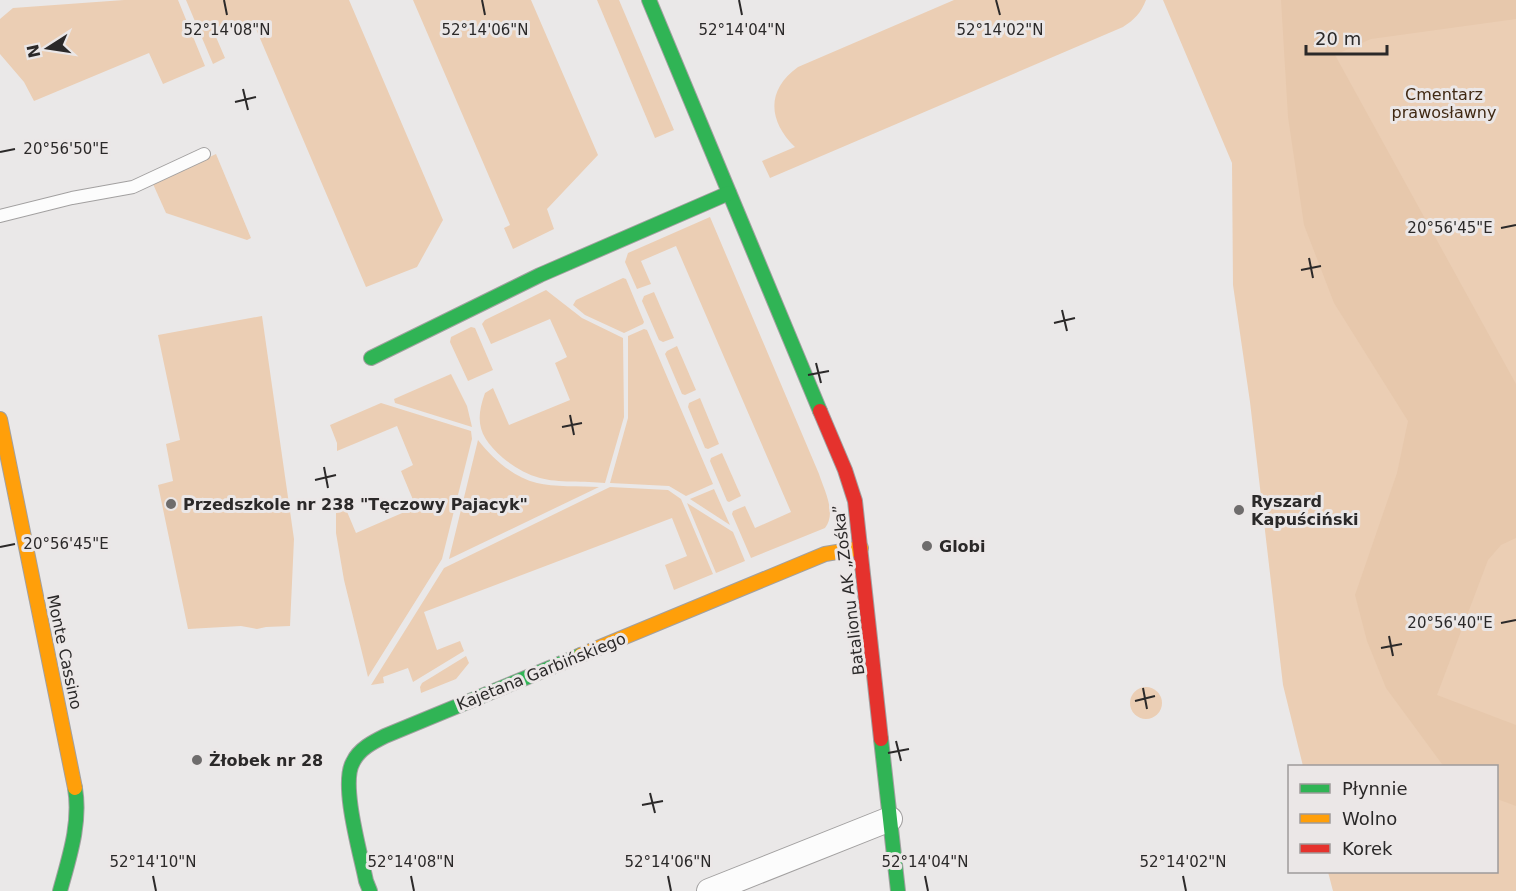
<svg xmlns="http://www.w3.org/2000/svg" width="1516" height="891" viewBox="0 0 1516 891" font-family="'DejaVu Sans',sans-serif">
	<rect width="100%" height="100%" fill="#eae8e8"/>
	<g fill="#ebceb4">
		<path d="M124 0H178L205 66 163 84 149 53 34 101 24 82 0 54V19L13 8Z"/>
		<path d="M186 0H349L443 220 417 267 366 287 253 22 216 37 225 58 213 64Z"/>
		<path d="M413 0H531L598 155 547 209 554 229 513 249 504 228 510 225Z"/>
		<path d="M597 0H619L674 130 655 138Z"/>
		<path d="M954 0H1146C1141 13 1134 20 1123 27L770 178 762 161 795 147C768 121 766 90 798 67Z"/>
		<path d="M1163 0H1516V891H1333L1328 872H1496V766H1303L1283 685 1250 402 1233 285 1232 163Z"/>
		<path d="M216 154 251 238 247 240 166 213 153 184Z"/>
		<path d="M710 217 819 474C824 490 837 513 825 528L751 558 732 514 733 511 745 506 755 528 791 512 676 246 641 261 651 284 637 289 625 262 628 253Z"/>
		<path d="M623 278 626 279 644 322 643 324 624 333 585 315 573 305 576 300Z"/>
		<path d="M546 290 582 318 623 338 624 417 605 483C586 481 557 483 540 478 526 474 514 467 503 458 480 438 474 423 485 393L493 388 509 425 570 400 555 363 567 357 550 319 491 344 482 324 485 320Z"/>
		<path d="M654 292 674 338 663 342 659 340 642 301 644 296Z"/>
		<path d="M262 316 294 539 290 626 266 627 257 629 241 626 188 629 158 485 173 481 166 444 180 440 158 335Z"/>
		<path d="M471 327 475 328 493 370 468 381 450 342 451 337Z"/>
		<path d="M644 329 647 330 713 484 686 496 669 486 610 483 628 418V336Z"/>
		<path d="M677 346 696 390 685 395 682 394 665 354 667 351Z"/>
		<path d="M451 374 467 406 472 427 395 403 394 399Z"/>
		<path d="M700 398 719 444 708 449 705 448 688 407 689 403Z"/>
		<path d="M381 403 471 431 472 439 442 559 368 677 344 580 336 533V497L340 495 356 533 416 507 401 471 413 465 397 426 337 451V443L330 425Z"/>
		<path d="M478 440C493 459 513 477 537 483 553 487 581 486 599 487L449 559Z"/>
		<path d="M722 453 741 496 729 502 727 501 710 461 711 458Z"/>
		<path d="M610 487 668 490 681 499 713 574 674 590 665 565 687 556 672 518 424 612 437 650 460 641 464 651 413 682 408 668 383 677 384 683 371 685 444 568Z"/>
		<path d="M714 489 730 525 690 499Z"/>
		<path d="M687 503 733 532 745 561 716 573Z"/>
		<path d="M466 656 469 663 456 679 421 693 420 687 422 683Z"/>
		<circle cx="1146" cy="703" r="16"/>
	</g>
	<path fill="#e7c8ac" d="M1281 0H1516V19L1371 39 1335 55 1516 384V538L1501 545 1488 560 1437 695 1516 725V806L1497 799 1496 766H1444L1442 764 1386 688 1367 641 1355 595 1397 473 1408 421 1334 303 1304 225 1288 117Z"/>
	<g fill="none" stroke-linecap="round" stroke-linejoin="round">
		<defs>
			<path id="lane" d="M0 216 72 198 133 187 204 154"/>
			<path id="street" d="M709 891 890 819"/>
			<g id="fast">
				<path d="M649 0 820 411"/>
				<path d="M371 358 540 275 729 193"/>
				<path d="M881 739 898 891"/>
				<path d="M60 891C69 858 81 823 75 788"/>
				<path d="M370 891 366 881C361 855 340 784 353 762 359 749 373 742 385 736L581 655"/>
			</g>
			<g id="slow">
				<path d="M0 419 75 788"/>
				<path d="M581 655 825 554 861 548"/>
			</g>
			<path id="jam" d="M820 411 845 470 855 501 881 739"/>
		</defs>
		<use href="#lane" stroke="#a2a0a0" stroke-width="14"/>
		<use href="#street" stroke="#a2a0a0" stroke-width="26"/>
		<use href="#fast" stroke="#a2a0a0" stroke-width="16"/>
		<use href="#slow" stroke="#a2a0a0" stroke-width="16"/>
		<use href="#jam" stroke="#a2a0a0" stroke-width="16"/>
		<use href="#lane" stroke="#fcfcfc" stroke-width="12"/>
		<use href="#street" stroke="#fcfcfc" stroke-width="24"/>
		<use href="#fast" stroke="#30b455" stroke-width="14"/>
		<use href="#slow" stroke="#ff9f0a" stroke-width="14"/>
		<use href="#jam" stroke="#e5322d" stroke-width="14"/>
	</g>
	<path fill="none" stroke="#2b2929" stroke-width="2" d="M224 0 227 15M482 0 485 15M739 0 742 15M996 0 1000 15M243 89 248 110M235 102 256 97M0 152 15 149M1501 228 1516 225M1309 258 1313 278M1301 270 1321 266M1062 310 1067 331M1054 323 1075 318M816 363 821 383M808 375 829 371M570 415 574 435M562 427 582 423M324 467 328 488M315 480 336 475M0 547 15 544M1501 623 1516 620M1389 636 1393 656M1381 648 1402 644M1143 688 1147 709M1135 701 1155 696M896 741 901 761M888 753 909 749M650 793 655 813M642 805 663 801M153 876 156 891M411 876 414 891M668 876 671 891M925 876 928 891M1183 876 1186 891"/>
	<g fill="#6e6c6c" stroke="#ebe7e7" stroke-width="2">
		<circle cx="171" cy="504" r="6"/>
		<circle cx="1239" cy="510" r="6"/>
		<circle cx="927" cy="546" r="6"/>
		<circle cx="197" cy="760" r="6"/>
	</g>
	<g text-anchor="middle" stroke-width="6" stroke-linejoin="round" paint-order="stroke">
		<g font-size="16" fill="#402913" stroke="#ebe7e7">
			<text x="1444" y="100">Cmentarz<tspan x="1444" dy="18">prawosławny</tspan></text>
		</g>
		<g font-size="16" font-weight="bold" fill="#2b2929" stroke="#ebe7e7" text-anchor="start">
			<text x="1251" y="507">Ryszard<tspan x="1251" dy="18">Kapuściński</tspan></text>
			<text x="183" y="510">Przedszkole nr 238 "Tęczowy Pajacyk"</text>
			<text x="939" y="552">Globi</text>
			<text x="209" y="766">Żłobek nr 28</text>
		</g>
		<g font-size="16" fill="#2b2929" stroke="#ebe7e7">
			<text transform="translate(848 590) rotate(-97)" y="6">Batalionu AK „Zośka”</text>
			<text transform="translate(65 652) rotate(78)" y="6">Monte Cassino</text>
			<text transform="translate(541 671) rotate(-22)" y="6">Kajetana Garbińskiego</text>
		</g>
	</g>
	<g font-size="15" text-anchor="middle" fill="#2b2929" stroke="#ebe7e7" stroke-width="6" stroke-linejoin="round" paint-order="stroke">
		<text x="227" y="35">52°14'08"N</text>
		<text x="485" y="35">52°14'06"N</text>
		<text x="742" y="35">52°14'04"N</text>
		<text x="1000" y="35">52°14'02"N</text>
		<text x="66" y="154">20°56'50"E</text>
		<text x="1450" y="233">20°56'45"E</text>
		<text x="66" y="549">20°56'45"E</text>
		<text x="1450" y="628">20°56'40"E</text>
		<text x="153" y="867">52°14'10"N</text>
		<text x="411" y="867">52°14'08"N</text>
		<text x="668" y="867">52°14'06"N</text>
		<text x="925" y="867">52°14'04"N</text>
		<text x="1183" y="867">52°14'02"N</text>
	</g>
	<rect x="1288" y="765" width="210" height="108" fill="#ebe7e7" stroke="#9e9b9b" stroke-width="1.5"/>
	<rect x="1300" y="784" width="30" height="9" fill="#30b455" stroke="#9e9b9b" stroke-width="1.5"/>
	<text x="1342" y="795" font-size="18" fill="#2b2929">Płynnie</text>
	<rect x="1300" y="814" width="30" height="9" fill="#ff9f0a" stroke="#9e9b9b" stroke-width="1.5"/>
	<text x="1342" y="825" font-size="18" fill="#2b2929">Wolno</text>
	<rect x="1300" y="844" width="30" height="9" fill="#e5322d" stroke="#9e9b9b" stroke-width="1.5"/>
	<text x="1342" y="855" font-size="18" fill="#2b2929">Korek</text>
	<g transform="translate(48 48) rotate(258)" stroke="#ebe7e7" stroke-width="4.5" paint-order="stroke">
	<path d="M0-4.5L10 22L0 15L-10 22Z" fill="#2b2929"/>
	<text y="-9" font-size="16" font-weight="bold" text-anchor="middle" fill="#2b2929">N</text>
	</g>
	<path d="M1306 45v9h81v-9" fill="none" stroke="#2b2929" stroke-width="3"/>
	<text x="1315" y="45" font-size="18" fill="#2b2929" stroke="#ebe7e7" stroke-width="4.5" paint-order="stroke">20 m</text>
</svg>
